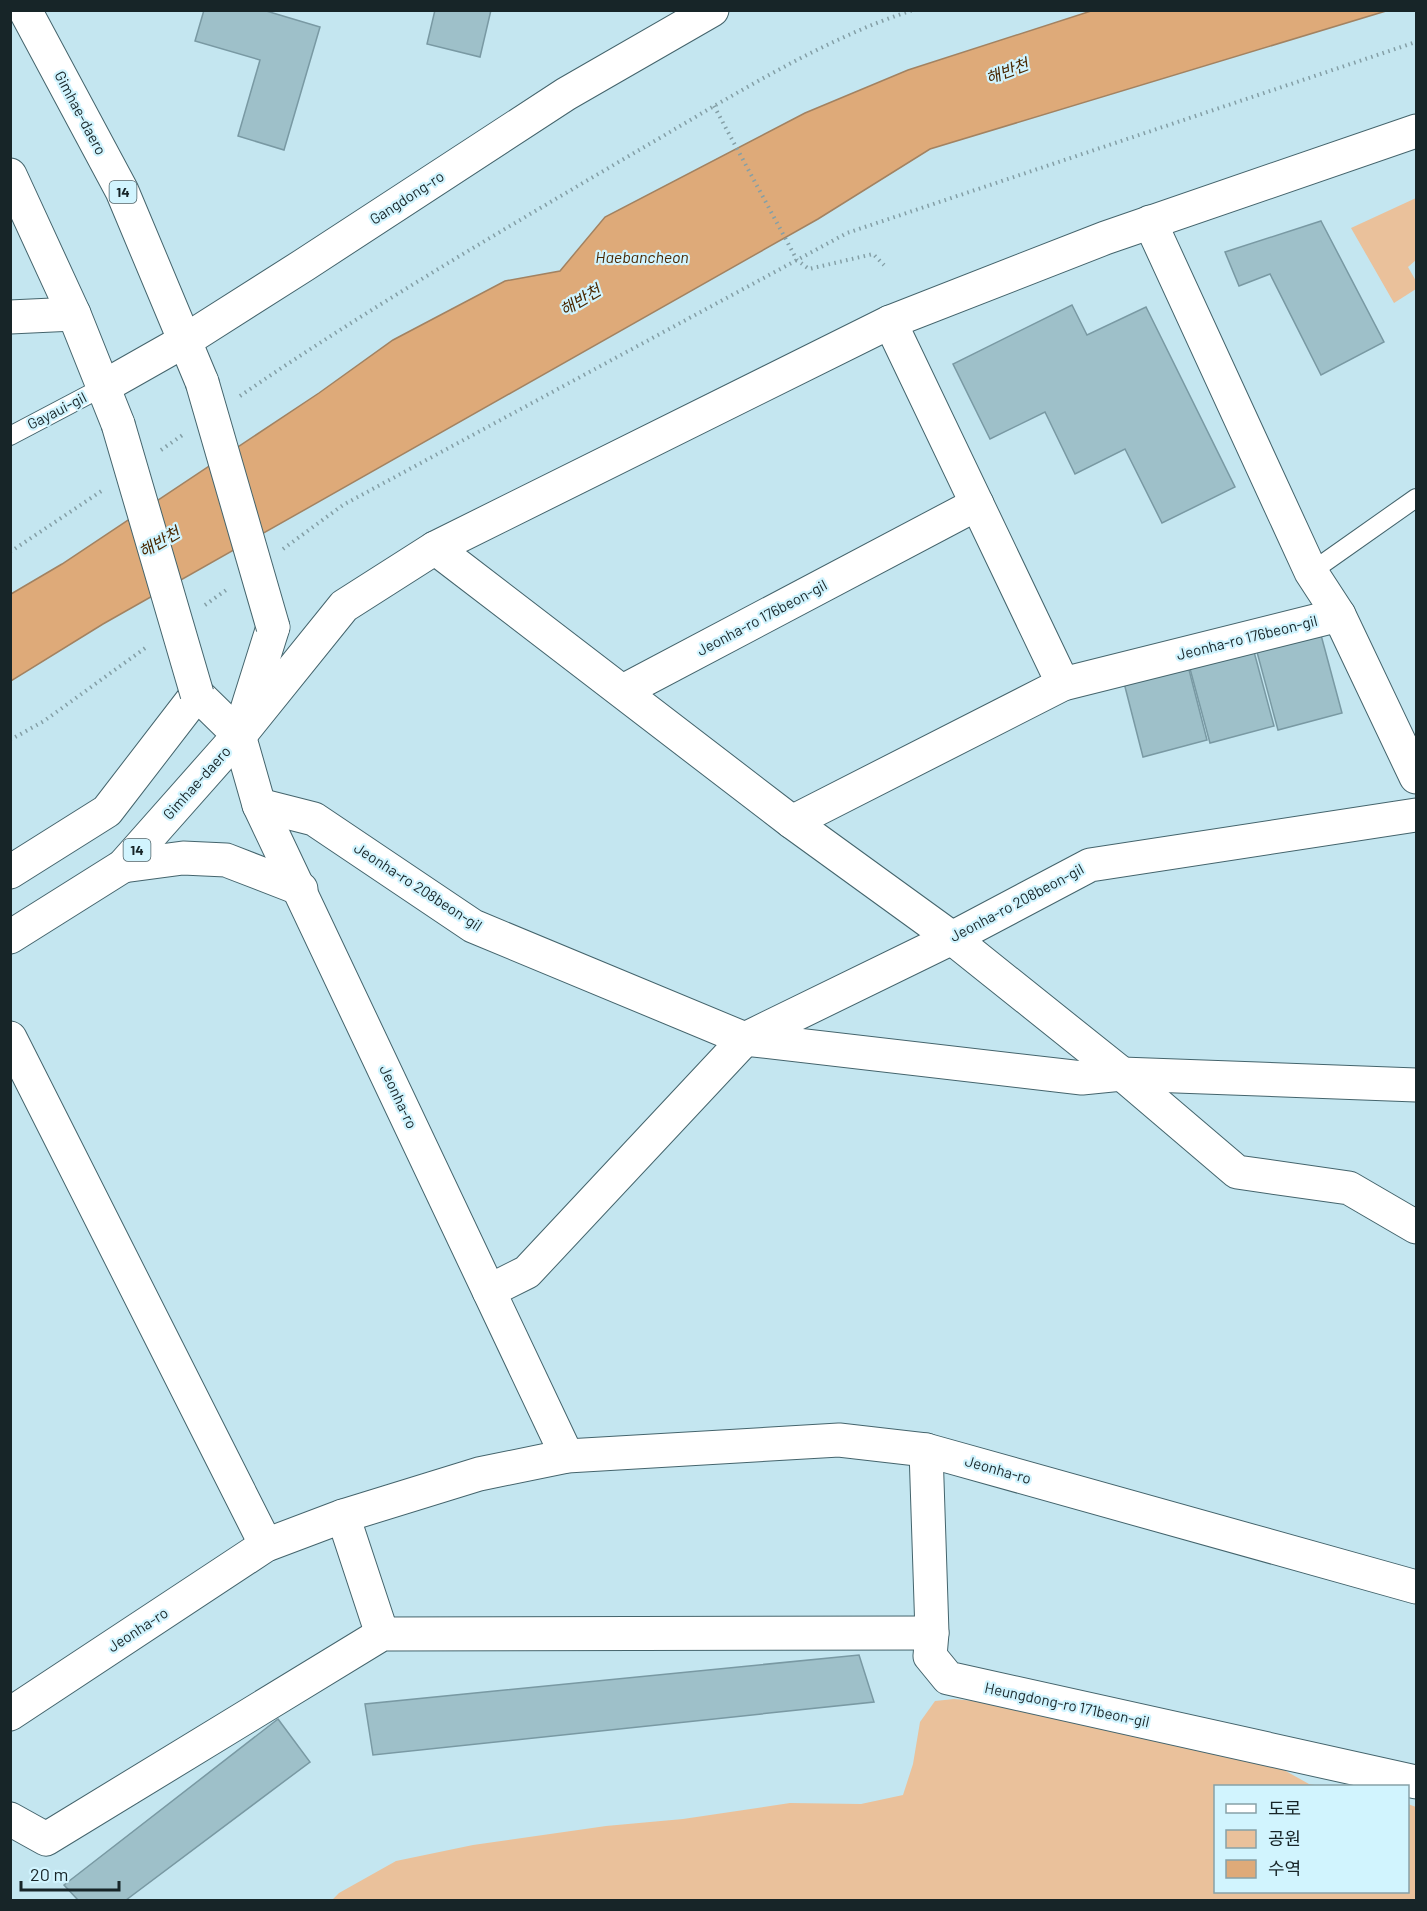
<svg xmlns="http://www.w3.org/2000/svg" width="1427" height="1911" viewBox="0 0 1427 1911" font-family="Barlow,'Noto Sans KR',sans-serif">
	<rect width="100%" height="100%" fill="#c4e6f0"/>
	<g fill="#eac19b">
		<path d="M1416 198V260L1408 267 1416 281V289L1394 303 1351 228Z"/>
		<path d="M954 1699 1200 1723 1309 1784 1320 1786H1216V1892H1408V1804L1416 1807V1900H332L339 1893 396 1861 473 1845 606 1826 683 1819 790 1803 861 1804 903 1795 913 1764 920 1722 935 1701Z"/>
	</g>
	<path fill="#deaa79" stroke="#a28261" stroke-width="1.5" d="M1091 11H1386L930 149 818 219 103 624 11 681V594L62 564 319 393 393 340 505 281 560 271 605 217 805 113 908 70Z"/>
	<g fill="#9ec0c9" stroke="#7999a3" stroke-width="1.5">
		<path d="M204 10H263L320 27 284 150 238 136 260 60 195 41Z"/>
		<path d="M435 10H491L480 57 427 44Z"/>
		<path d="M1321 221 1384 342 1321 375 1270 274 1239 286 1225 252Z"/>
		<path d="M1072 305 1087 335 1146 307 1235 487 1162 523 1125 449 1075 474 1045 412 990 439 953 364Z"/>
		<path d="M1321 635 1342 713 1278 730 1257 652Z"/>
		<path d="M1253 648 1274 726 1210 743 1189 665Z"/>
		<path d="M1187 662 1207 740 1143 757 1123 679Z"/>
		<path d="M859 1655 874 1702 373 1755 365 1704Z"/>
		<path d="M278 1719 310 1762 126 1900H78L64 1885Z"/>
	</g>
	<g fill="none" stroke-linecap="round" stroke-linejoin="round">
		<defs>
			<g id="lane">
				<path d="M10 436 103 387"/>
				<path d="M1311 572 1416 498"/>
			</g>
			<g id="street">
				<path d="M1150 222 1311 572 1339 615 1416 777"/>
				<path d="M10 317 74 314"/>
				<path d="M890 322 1063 684"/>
				<path d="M435 548 792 822 952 938 1122 1074 1237 1172 1349 1188 1416 1227"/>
				<path d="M623 691 977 504"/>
				<path d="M240 735 344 606 435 548 890 322 1105 238 1416 131"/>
				<path d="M259 805 314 819 473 926 745 1039 1082 1078 1122 1074 1416 1085"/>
				<path d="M792 822 1063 684 1339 615"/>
				<path d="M10 1038 266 1545"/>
				<path d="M489 1291 527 1272 745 1039 952 938 1090 865 1416 815"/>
				<path d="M926 1450 932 1633 930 1656 948 1678 1416 1782"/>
				<path d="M343 1516 382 1634"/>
				<path d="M10 1819 46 1839 382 1634 932 1633"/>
			</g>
			<g id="secondary">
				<path d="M103 387 186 340 304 265 566 94 712 10"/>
				<path d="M197 694 239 735 259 805 567 1456"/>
				<path d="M123 866 183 858 226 860 301 889"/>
				<path d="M10 1714 266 1545 343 1516 479 1474 567 1456 839 1440 926 1450 1416 1587"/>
			</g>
			<g id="primary">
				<path d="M25 10 122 191 202 382"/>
				<path d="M10 175 74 314 118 424"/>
				<path d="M10 872 107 811 197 694"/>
				<path d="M10 937 123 866 239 735 273 627"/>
			</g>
		</defs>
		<use href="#lane" stroke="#44646c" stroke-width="20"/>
		<use href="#street" stroke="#44646c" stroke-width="35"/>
		<use href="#secondary" stroke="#44646c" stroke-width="35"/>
		<use href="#primary" stroke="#44646c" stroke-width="35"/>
		<g stroke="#849fa6" stroke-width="4" stroke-dasharray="1.5 4.5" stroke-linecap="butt">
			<path d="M714 106 797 260 809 269 873 254 884 265"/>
			<path d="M240 396C367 309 501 231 634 153 719 104 819 40 913 10"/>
			<path d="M161 450 184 434"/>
			<path d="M283 549 343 505 847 233 1416 42"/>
			<path d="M10 552 103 490"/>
			<path d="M205 605 229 588"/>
			<path d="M10 740 44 721 148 646"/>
		</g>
		<use href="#lane" stroke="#fff" stroke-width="18"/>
		<use href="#street" stroke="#fff" stroke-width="33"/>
		<use href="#secondary" stroke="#fff" stroke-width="33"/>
		<use href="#primary" stroke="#fff" stroke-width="33"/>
		<defs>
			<g id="primary-bridge">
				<path d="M202 382 273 627"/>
				<path d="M118 424 197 694"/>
			</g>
		</defs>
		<use href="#primary-bridge" stroke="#44646c" stroke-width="35" stroke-linecap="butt"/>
		<use href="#primary-bridge" stroke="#fff" stroke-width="33"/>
	</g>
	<g text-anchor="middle" stroke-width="4.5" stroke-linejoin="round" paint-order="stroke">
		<g fill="#d1f4fe" stroke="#4f6368" stroke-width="1.5">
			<rect x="109.5" y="181" width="27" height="22" rx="4.5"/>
			<rect x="123.5" y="839" width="27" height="22" rx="4.5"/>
		</g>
		<g font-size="14" font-weight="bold" fill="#172528">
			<text x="123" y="197">14</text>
			<text x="137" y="855">14</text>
		</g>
		<g font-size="15" fill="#172528" stroke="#d1f4fe">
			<text transform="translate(80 113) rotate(62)" y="5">Gimhae-daero</text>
			<text transform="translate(407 198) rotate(-33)" y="5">Gangdong-ro</text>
			<text transform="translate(57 411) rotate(-27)" y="5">Gayaui-gil</text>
			<text transform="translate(762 618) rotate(-28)" y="5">Jeonha-ro 176beon-gil</text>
			<text transform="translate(1247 638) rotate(-14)" y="5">Jeonha-ro 176beon-gil</text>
			<text transform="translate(197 783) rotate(-48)" y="5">Gimhae-daero</text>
			<text transform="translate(418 887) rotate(33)" y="5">Jeonha-ro 208beon-gil</text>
			<text transform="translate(1017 903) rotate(-28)" y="5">Jeonha-ro 208beon-gil</text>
			<text transform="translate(398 1097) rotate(65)" y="5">Jeonha-ro</text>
			<text transform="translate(998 1470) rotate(16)" y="5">Jeonha-ro</text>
			<text transform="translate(138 1630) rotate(-33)" y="5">Jeonha-ro</text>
			<text transform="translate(1067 1705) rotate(12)" y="5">Heungdong-ro 171beon-gil</text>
		</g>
		<g font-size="16" font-style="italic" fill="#492700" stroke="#d1f4fe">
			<text transform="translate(1007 71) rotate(-21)" y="6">해반천</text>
			<text x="642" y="263">Haebancheon</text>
			<text transform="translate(580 300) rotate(-31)" y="6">해반천</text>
			<text transform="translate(159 542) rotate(-30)" y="6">해반천</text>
		</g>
	</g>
	<rect width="1427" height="1911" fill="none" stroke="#172528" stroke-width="24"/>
	<rect x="1214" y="1785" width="195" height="108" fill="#d1f4fe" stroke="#87a1a8" stroke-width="1.5"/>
	<rect x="1226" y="1804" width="30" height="9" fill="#ffffff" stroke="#87a1a8" stroke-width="1.5"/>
	<text x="1268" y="1815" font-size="18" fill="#172528">도로</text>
	<rect x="1226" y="1830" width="30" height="18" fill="#eac19b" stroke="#87a1a8" stroke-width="1.5"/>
	<text x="1268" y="1845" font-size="18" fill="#172528">공원</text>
	<rect x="1226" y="1860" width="30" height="18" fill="#deaa79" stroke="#87a1a8" stroke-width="1.5"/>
	<text x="1268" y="1875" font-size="18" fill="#172528">수역</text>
	<path d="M21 1881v9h98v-9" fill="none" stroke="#172528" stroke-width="3"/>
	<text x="30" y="1881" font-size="18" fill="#172528" stroke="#d1f4fe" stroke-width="4.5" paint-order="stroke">20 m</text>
</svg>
